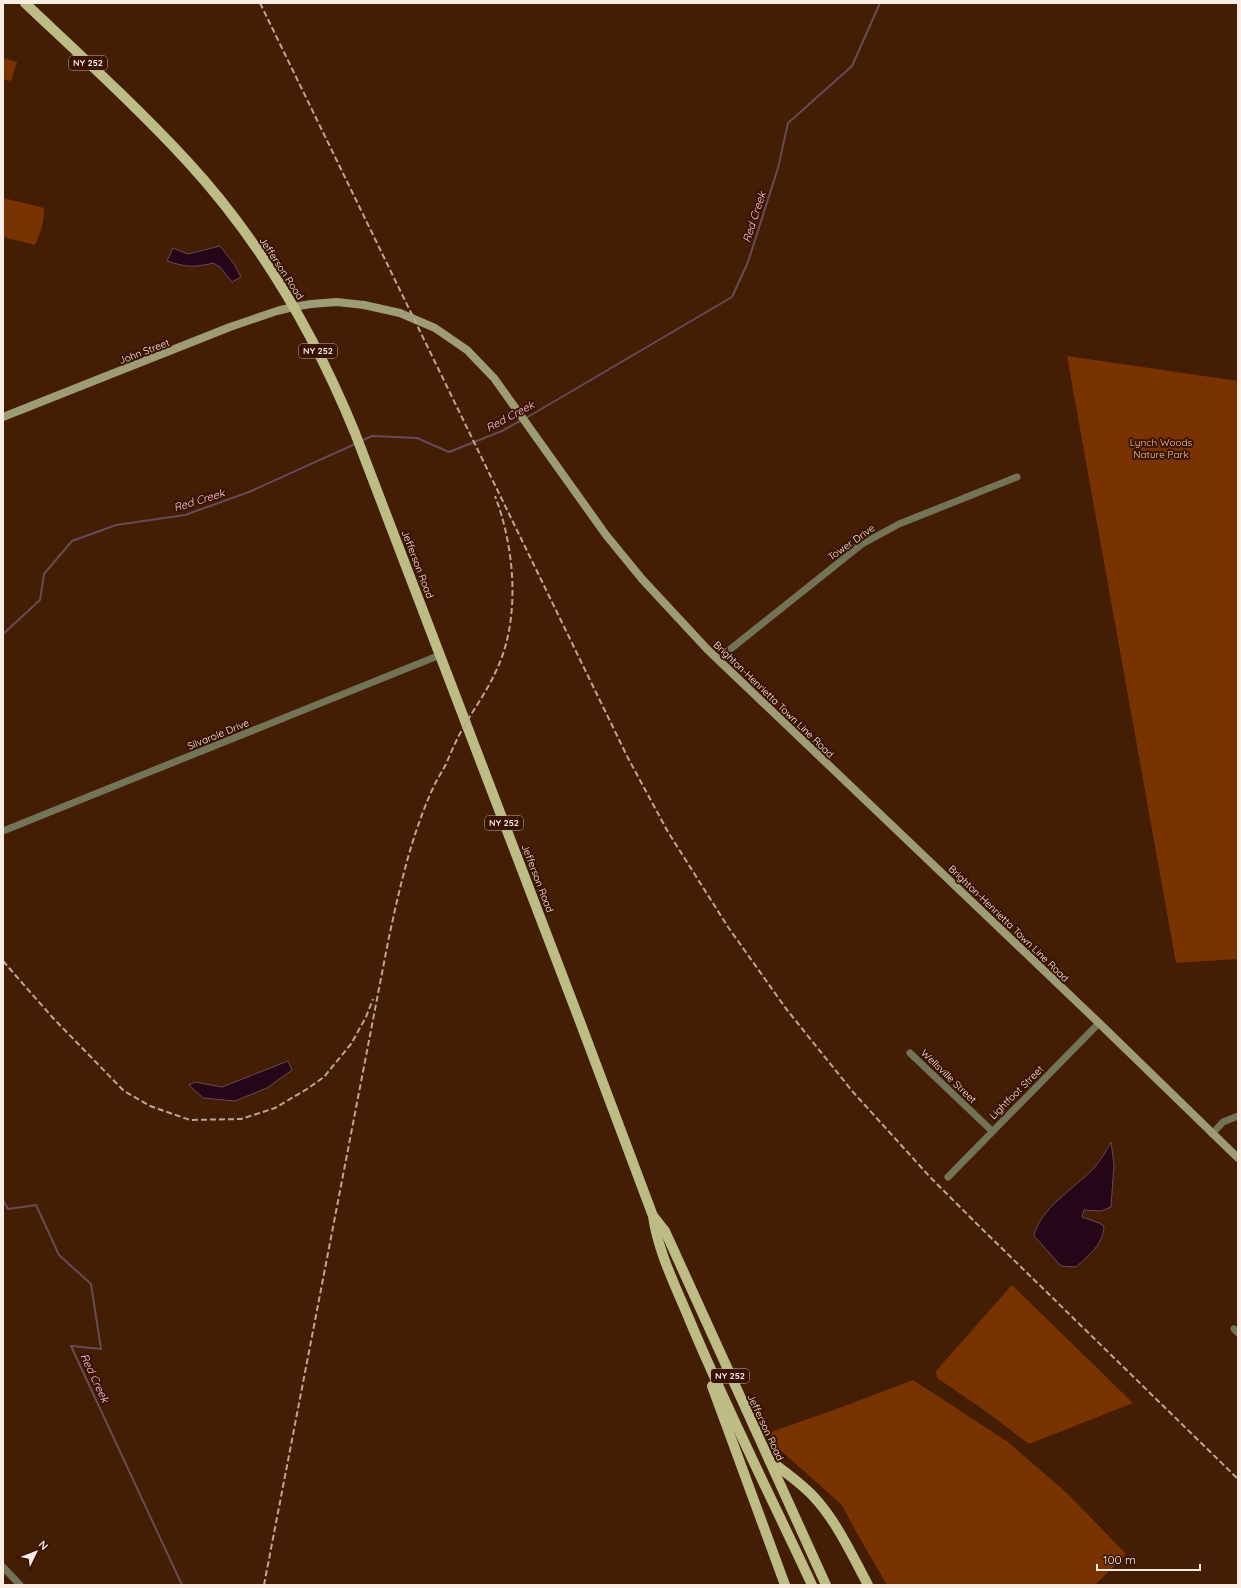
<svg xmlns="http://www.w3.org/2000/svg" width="1241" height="1588" viewBox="0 0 1241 1588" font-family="Quicksand,sans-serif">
	<rect width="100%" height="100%" fill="#441d05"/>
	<g fill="#793301">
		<path d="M3 58 17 62 11 81 3 79Z"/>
		<path d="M3 198 44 208C44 222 41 232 35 245L3 237Z"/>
		<path d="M1067 356 1238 381V959L1176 963Z"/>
		<path d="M1012 1285 1133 1403 1029 1444 984 1410 937 1378 936 1371Z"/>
		<path d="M913 1380 1008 1442 1068 1494 1126 1554 1095 1585H887L854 1528 842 1505 777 1447 768 1433 842 1407Z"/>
	</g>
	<g fill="#260519" stroke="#664b56">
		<path d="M220 246 234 264 241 277 232 282 220 267 213 263C193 268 186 267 167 261L173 248 188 254Z"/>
		<path d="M288 1061 292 1070 267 1088 235 1101 203 1098 189 1085 195 1082 222 1087Z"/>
		<path d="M1111 1142 1114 1165 1111 1207 1101 1211 1084 1210 1082 1217 1099 1223 1104 1226C1103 1245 1089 1255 1076 1267L1061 1266 1034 1236C1039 1209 1075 1188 1094 1168 1101 1160 1106 1151 1111 1142Z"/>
	</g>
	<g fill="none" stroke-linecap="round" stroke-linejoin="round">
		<g stroke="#664b56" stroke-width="2">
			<path d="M526 418 732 297 748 262 778 168 788 123 852 66 880 3"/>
			<path d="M361 441 372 436 417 438 449 452 502 431 522 420"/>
			<path d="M3 634 40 600 44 574 72 541 116 525 185 515 249 492 355 444"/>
			<path d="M3 1200 8 1209 36 1205 59 1255 91 1284 101 1349 71 1346 182 1585"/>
		</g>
		<g stroke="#737358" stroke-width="7">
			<path d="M718 659 862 544 899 524 1017 477"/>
			<path d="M3 831 440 655"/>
			<path d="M910 1053 992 1131"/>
			<path d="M1212 1134 1223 1122 1238 1116"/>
			<path d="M948 1177 1099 1023"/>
			<path d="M1234 1329 1238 1333"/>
			<path d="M3 1567 20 1585"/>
		</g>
		<path stroke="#9d9c72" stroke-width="8" d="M3 417 230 327 277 311 293 307 311 304 337 302 364 305 400 313 435 328 467 350 494 378 606 535 642 579 707 649 1099 1023 1238 1158"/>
		<g stroke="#bdbc85" stroke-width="10">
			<path d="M25 3C80 55 136 106 187 161 259 239 315 335 355 433L579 1019 653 1216C658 1252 676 1287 690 1321 727 1410 771 1497 812 1585"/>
			<path d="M654 1217 665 1231 826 1585"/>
			<path d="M712 1386 785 1585"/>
			<path d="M769 1460C784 1471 801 1483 814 1497 837 1522 852 1555 868 1585"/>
		</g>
		<g stroke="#bca699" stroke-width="2" stroke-dasharray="6 3" stroke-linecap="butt">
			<path d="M260 3 628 758 668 832 728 927 787 1010 853 1092 930 1177 977 1224 1238 1479"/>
			<path d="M3 961 53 1018 124 1091 150 1106 190 1120 241 1119 275 1108 307 1089 324 1077 351 1044 366 1017 373 999"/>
			<path d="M264 1585 388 942C399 890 411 836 433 788 437 779 442 772 446 764 452 750 458 736 466 723 476 706 488 689 496 671 521 620 515 548 495 496"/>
		</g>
	</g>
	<g text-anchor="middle" stroke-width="4" stroke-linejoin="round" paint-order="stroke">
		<g fill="#391200" stroke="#c0aba1" stroke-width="1">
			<rect x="69" y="56" width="38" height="14" rx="3"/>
			<rect x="299" y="344" width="38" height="14" rx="3"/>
			<rect x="485" y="816" width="38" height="14" rx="3"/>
			<rect x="711" y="1369" width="38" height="14" rx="3"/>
		</g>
		<g font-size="9" font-weight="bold" fill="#faede6">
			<text x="88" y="66">NY 252</text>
			<text x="318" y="354">NY 252</text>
			<text x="504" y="826">NY 252</text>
			<text x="730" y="1379">NY 252</text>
		</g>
		<g font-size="10" fill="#faede6" stroke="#391200">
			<text transform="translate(282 268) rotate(57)" y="4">Jefferson Road</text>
			<text transform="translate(144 351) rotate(-21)" y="4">John Street</text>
			<text transform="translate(851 542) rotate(-35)" y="4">Tower Drive</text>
			<text transform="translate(418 564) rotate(69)" y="4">Jefferson Road</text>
			<text transform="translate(774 699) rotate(44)" y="4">Brighton-Henrietta Town Line Road</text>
			<text transform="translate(218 734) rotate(-22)" y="4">Silvarole Drive</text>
			<text transform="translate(538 878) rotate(69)" y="4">Jefferson Road</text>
			<text transform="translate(1009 923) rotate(44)" y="4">Brighton-Henrietta Town Line Road</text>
			<text transform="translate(949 1076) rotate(44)" y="4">Wellsville Street</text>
			<text transform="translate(1016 1092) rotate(-45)" y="4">Lightfoot Street</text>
			<text transform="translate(766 1427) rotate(65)" y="4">Jefferson Road</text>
		</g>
		<g font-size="10" fill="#fbc3a7" stroke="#391200">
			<text x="1161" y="446">Lynch Woods<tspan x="1161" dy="12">Nature Park</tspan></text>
		</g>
		<g font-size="11" font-style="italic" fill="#fec5e1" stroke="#391200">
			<text transform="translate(754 217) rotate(-72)" y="4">Red Creek</text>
			<text transform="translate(510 416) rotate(-28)" y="4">Red Creek</text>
			<text transform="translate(199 500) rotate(-17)" y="4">Red Creek</text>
			<text transform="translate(95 1378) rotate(65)" y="4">Red Creek</text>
		</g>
	</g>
	<rect width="1241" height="1588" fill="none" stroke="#faede6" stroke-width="8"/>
	<g transform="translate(36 1552) rotate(47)" stroke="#391200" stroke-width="3" paint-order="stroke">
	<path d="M0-3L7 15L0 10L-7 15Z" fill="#faede6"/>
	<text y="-6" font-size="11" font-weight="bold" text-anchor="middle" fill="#faede6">N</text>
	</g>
	<path d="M1097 1564v6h103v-6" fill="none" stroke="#faede6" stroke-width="2"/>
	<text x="1103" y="1564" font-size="12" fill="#faede6" stroke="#391200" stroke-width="3" paint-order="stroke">100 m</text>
</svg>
